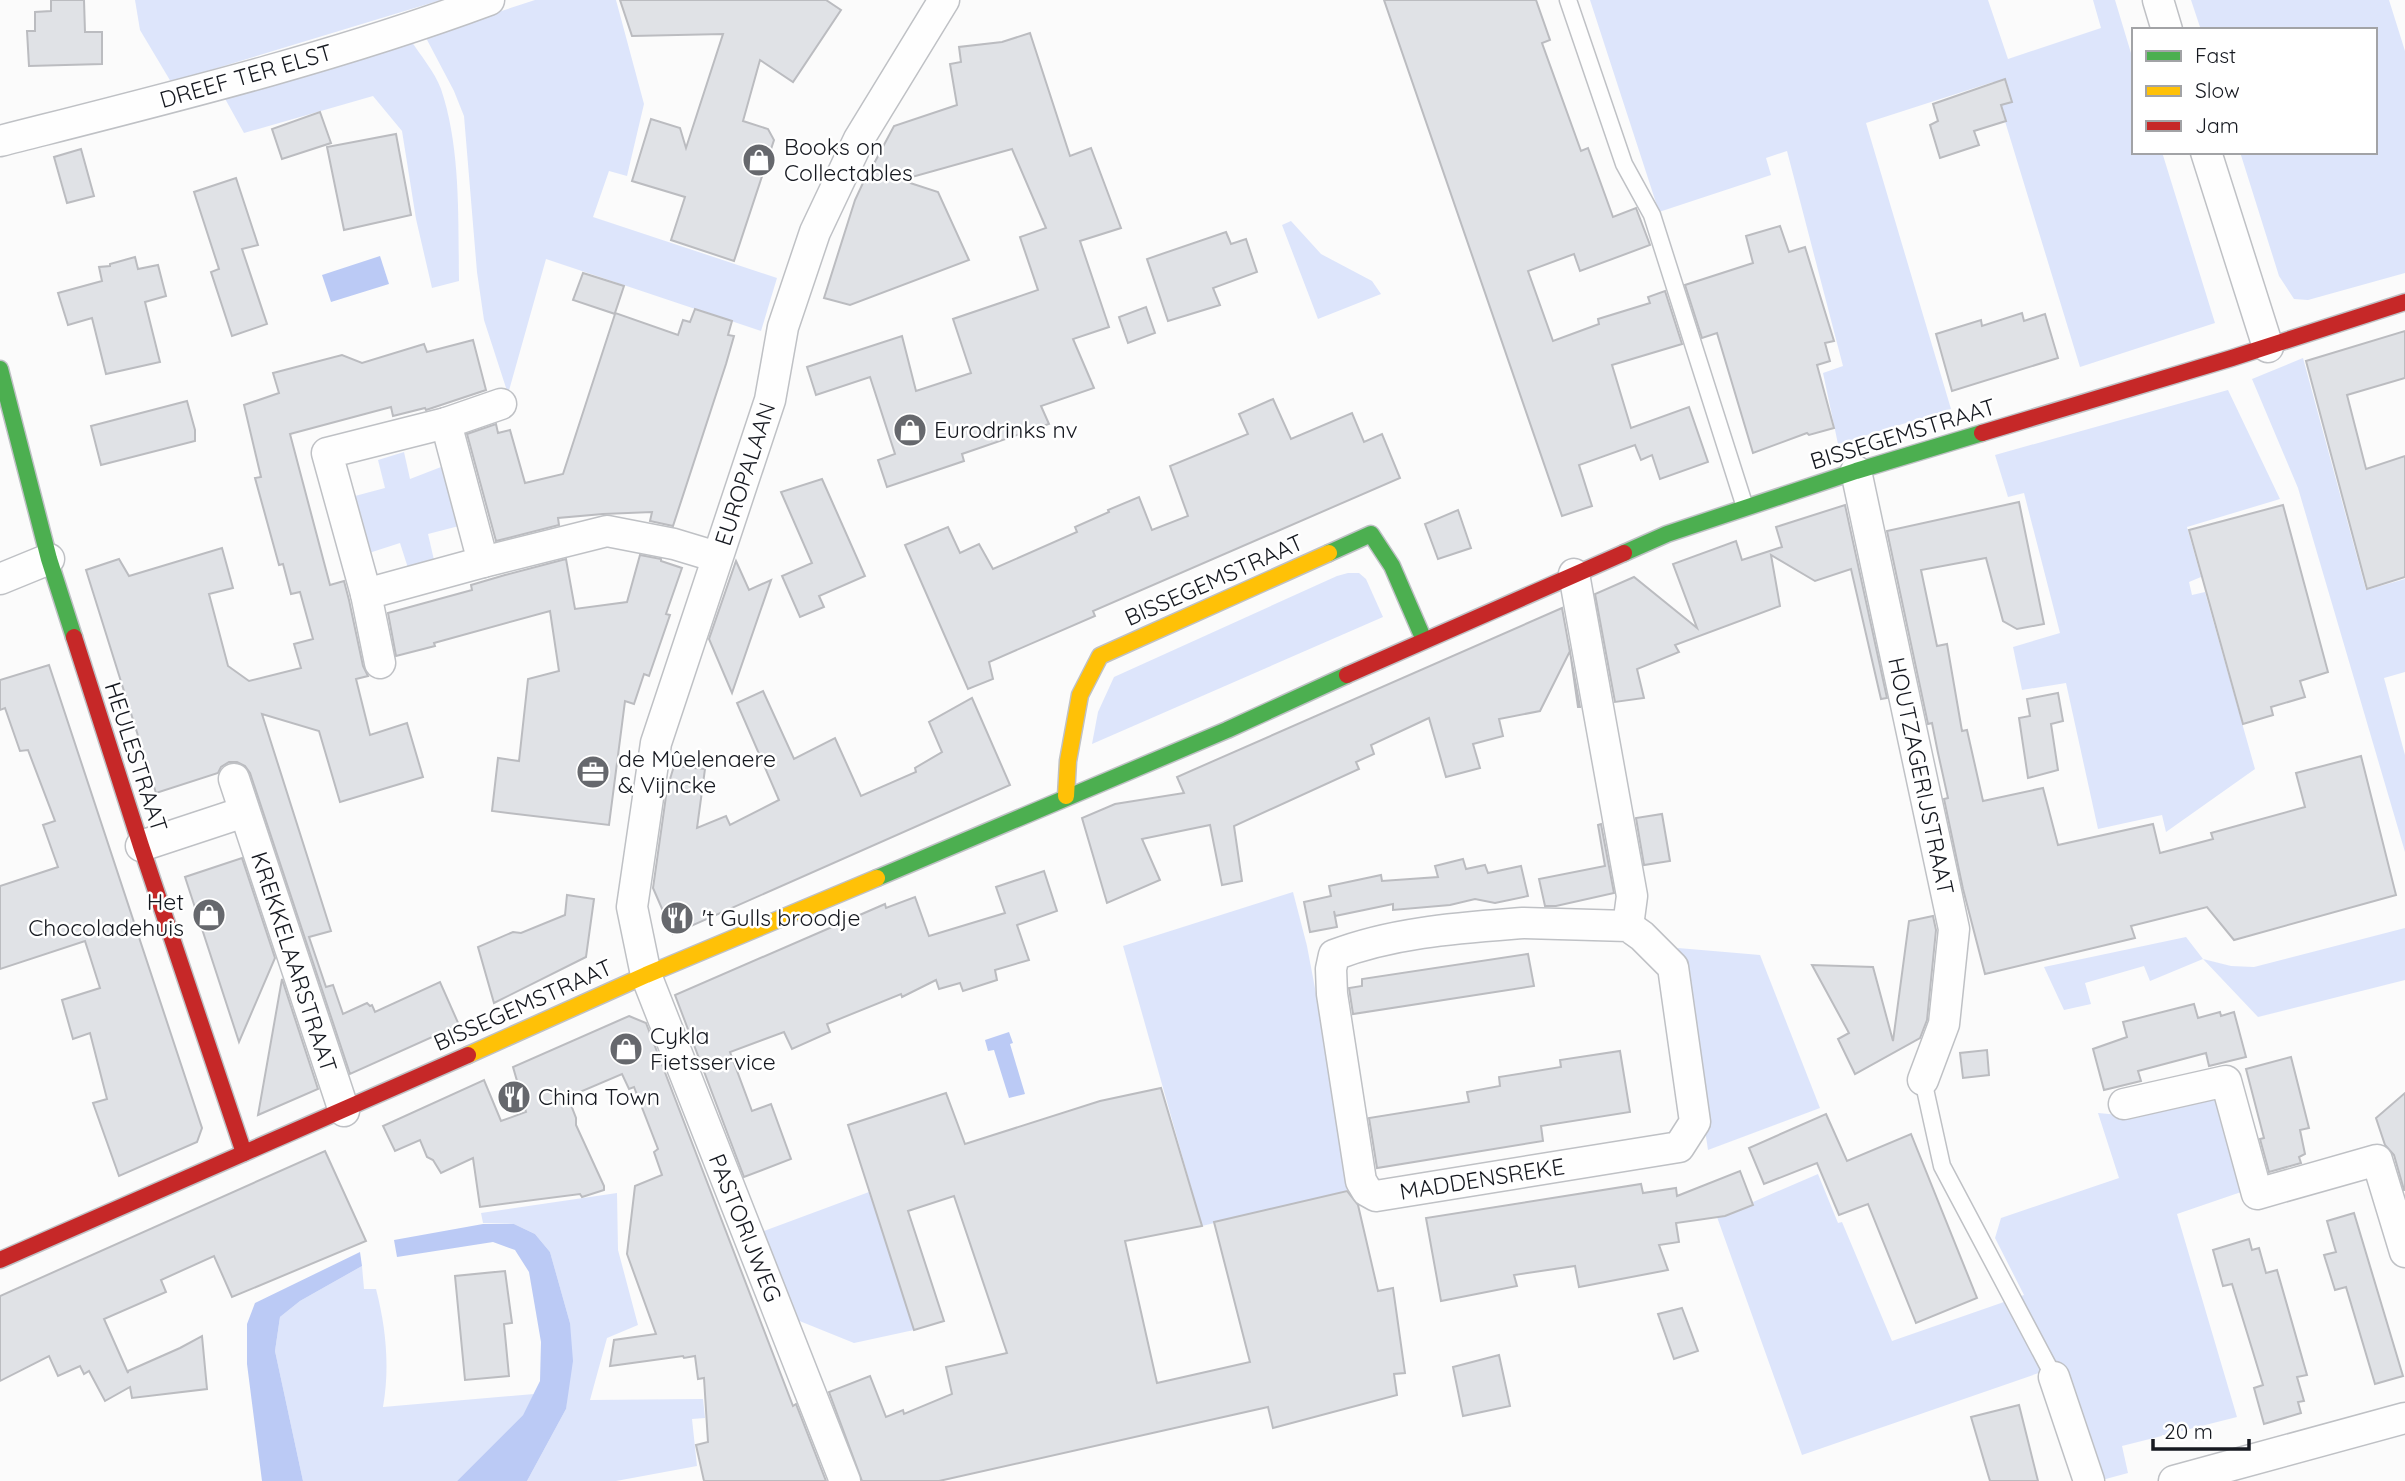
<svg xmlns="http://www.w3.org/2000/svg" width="2405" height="1481" viewBox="0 0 2405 1481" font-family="Quicksand,sans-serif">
	<rect width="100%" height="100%" fill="#fbfbfb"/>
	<g fill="#dde5fb">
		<path d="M135 0H441L171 82 140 30Z"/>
		<path d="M535 0H616L644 104 627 176 609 171 593 217 777 278 761 331 546 259 508 394 484 320 477 272 464 116 454 91 425 36Z"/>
		<path d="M1590 0H1988L2008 59 2101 28 2093 0H2115L2134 63V152H2162L2215 323 2080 367 1993 82 1866 123 1951 409 1838 444 1823 373 1843 366 1787 151 1766 158 1771 175 1659 212Z"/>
		<path d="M2191 0H2389L2405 51V273L2308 300 2294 299 2279 276 2240 152H2375V30H2201Z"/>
		<path d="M410 39C420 55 435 72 441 89 461 148 458 219 459 281L432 288 416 219 402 131 373 96 244 133 223 95Z"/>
		<path d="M1291 221 1321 254 1372 281 1381 294 1318 319 1282 225Z"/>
		<path d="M2303 358 2366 590 2405 579V672L2384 678 2405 755V852L2298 488 2252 379Z"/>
		<path d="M2228 390 2280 499 2187 527 2201 577 2189 582 2192 595 2205 592 2255 769 2166 832 2162 815 2098 829 2066 683 2022 690 2013 647 2060 633 2024 493 2008 497 1995 455Z"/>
		<path d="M404 452 410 479 441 467 459 526 428 534 434 560 408 568 400 543 369 553 355 496 385 488 378 460Z"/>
		<path d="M1348 573H1359L1366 579 1383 617 1092 744 1098 712 1114 677 1337 576Z"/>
		<path d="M1293 892 1307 946 1353 1189 1202 1226 1123 946Z"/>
		<path d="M2405 928V980L2258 1017 2203 959 2150 981 2144 966 2085 983 2091 1004 2064 1010 2044 967 2186 937 2203 959 2231 966 2254 967Z"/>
		<path d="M1678 948 1760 955 1820 1108 1708 1150Z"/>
		<path d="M2221 1090 2247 1190 2177 1214 2237 1417 2122 1446 2128 1473 2102 1480 2059 1366 1802 1455 1717 1217 1732 1210 1734 1213 1754 1205 1753 1202 1818 1174 1838 1223 1842 1222 1892 1341 2024 1295 1995 1238 2001 1218 2119 1178 2098 1113 2120 1115Z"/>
		<path d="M869 1192 914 1330 854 1343 797 1320 764 1231Z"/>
		<path d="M617 1193 618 1250 638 1325 607 1338 590 1400 703 1399 705 1418 692 1419 697 1466 616 1481H527L566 1409 570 1323 550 1252 535 1234 514 1224 483 1223 481 1213Z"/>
		<path d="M362 1266 364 1289H376C386 1327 390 1368 383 1407L534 1394 523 1415 457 1481H303L275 1351 280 1317 300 1301Z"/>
	</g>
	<g fill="#bbcaf5">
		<path d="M380 256 389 284 331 302 322 275Z"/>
		<path d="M1009 1032 1013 1043 1010 1044 1025 1094 1009 1098 994 1050 988 1051 985 1040Z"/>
		<path d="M483 1224H514L535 1234 550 1252 570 1323 573 1361 566 1409 527 1481H457L523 1415 540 1381 541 1342 529 1272 515 1250 493 1242 397 1257 394 1240Z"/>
		<path d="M360 1252 362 1266 300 1301 280 1317 275 1351 303 1481H262L247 1364V1324L255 1303Z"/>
	</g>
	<g fill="#e0e2e6" stroke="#bbbcc0" stroke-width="2">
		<path d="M51 0H84L85 32H102V64L29 66 27 31H35V12L51 11Z"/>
		<path d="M620 0H826L841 10 793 82 760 60 743 121 768 129 774 140 734 261 671 240 685 197 632 181 651 119 680 128 686 148 723 34 632 36Z"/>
		<path d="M1384 0H1536L1550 40 1542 43 1581 151 1588 148 1613 217 1636 208 1650 245 1580 271 1574 254 1528 271 1553 341 1599 324 1598 319 1650 303 1648 297 1665 291 1682 344 1612 365 1631 428 1689 407 1708 462 1660 479 1652 455 1641 460 1635 445 1579 465 1592 506 1562 516Z"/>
		<path d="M1030 33 1070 156 1091 148 1121 228 1080 241 1109 327 1073 339 1094 388 1041 406 1049 424 962 454 964 461 887 487 878 460 895 454 870 377 816 395 807 367 902 336 916 391 971 373 953 319 1038 290 1020 237 1046 228 1012 149 901 180 938 192 969 260 850 305 824 298 855 200 869 170 870 171 894 126 957 105 950 64 961 62 959 47 1002 42Z"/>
		<path d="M2005 79 2012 102 2001 105 2006 121 1974 131 1979 145 1940 158 1930 125 1938 121 1933 104Z"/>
		<path d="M320 112 331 143 282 159 272 129Z"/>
		<path d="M396 134 411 215 344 230 327 147Z"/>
		<path d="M81 149 94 196 67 203 54 157Z"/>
		<path d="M236 178 258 245 242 249 267 324 232 336 211 272 219 269 194 192Z"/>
		<path d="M1780 226 1789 252 1805 247 1834 341 1825 343 1830 361 1817 365 1834 428 1809 435 1807 433 1753 453 1717 333 1702 338 1685 285 1753 263 1746 236Z"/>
		<path d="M1226 232 1231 244 1246 239 1257 272 1213 288 1220 305 1168 321 1147 259Z"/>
		<path d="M135 257 138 269 158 265 166 296 145 302 160 362 106 374 92 318 68 325 58 293 102 281 99 267 110 266V264Z"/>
		<path d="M583 273 624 286 615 313 678 335 683 320 690 322 695 309 732 321 728 335 734 336 726 364 673 526 650 521 652 512 603 514 558 518 559 525 496 541 467 434 496 424 498 433 510 430 525 483 563 474 615 314 573 300Z"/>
		<path d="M1146 307 1155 333 1128 343 1119 317Z"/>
		<path d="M2022 313 2024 321 2045 314 2058 358 1952 391 1936 334 1981 320 1982 326Z"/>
		<path d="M2405 331V378L2347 395 2366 469 2405 456V577L2367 589 2306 361Z"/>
		<path d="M473 340 486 390 426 410 425 408 393 416 391 407 290 434 330 585 344 581 349 600 363 666 368 676 356 679 370 735 407 723 423 777 340 802 319 731 262 714 331 931 309 937 326 987 333 985 343 1014 367 1003 370 1006 372 1005 375 1012 440 982 459 1025 350 1074 250 773 245 766 237 762H229L221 767 218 773 156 793 86 570 119 559 129 576 222 548 233 588 209 594 228 666 249 681 301 668 294 644 313 639 300 592 291 594 283 564 279 565 255 478 261 477 244 405 279 393 273 373 342 355 362 363 424 344 427 352Z"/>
		<path d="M1273 399 1291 439 1352 413 1364 442 1382 434 1400 478 1093 611 1095 616 989 662 993 679 968 689 905 545 948 527 960 553 979 544 993 569 1077 532 1075 527 1109 512 1108 510 1139 497 1152 530 1188 516 1170 466 1248 434 1239 414Z"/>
		<path d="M187 401 195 430V441L101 465 91 426Z"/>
		<path d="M822 479 865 576 819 596 824 607 800 617 782 576 812 563 781 492Z"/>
		<path d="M2019 502 2044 624 2017 629 2003 621 1986 558 1921 570 1937 646 1947 644 1962 731 1967 730 1983 801 2043 788 2058 845 2153 824 2160 853 2213 839 2211 833 2305 807 2296 773 2361 756 2396 895 2234 940 2207 907 2131 926 2135 938 1985 974 1963 889 1944 799 1948 798 1938 753 1932 723 1928 724 1887 531Z"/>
		<path d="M1845 505 1887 698 1881 699 1851 569 1815 581 1771 555 1780 606 1675 645 1679 652 1637 669 1644 698 1615 702 1595 594 1634 577 1697 628 1673 564 1736 541 1742 560 1782 547 1776 527Z"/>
		<path d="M2283 505 2328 672 2300 681 2305 697 2271 707 2273 715 2243 724 2189 530Z"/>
		<path d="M1458 510 1471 548 1438 559 1425 524Z"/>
		<path d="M640 555 661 559V561L682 568 666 614 670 615 649 676 644 674 634 704 625 701 609 825 492 811 498 758 519 761 528 679 559 671 550 611 434 643 435 646 396 656 388 613 472 590 471 585 505 575 566 559 575 609 627 602Z"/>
		<path d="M736 561 749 590 771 580 732 693 709 639Z"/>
		<path d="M1562 608 1580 707H1578L1570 651 1540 711 1499 719 1503 736 1473 744 1480 768 1446 777 1429 718 1371 745 1374 754 1356 762 1359 769 1234 826 1242 881 1222 885 1210 825 1142 839 1160 880 1107 903 1082 818 1115 804 1184 793 1177 777Z"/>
		<path d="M49 665 202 1128 197 1142 119 1176 93 1103 107 1099 90 1033 73 1039 62 1000 100 988 85 941 0 969V886L58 867 43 825 55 821 28 750 20 751 5 708 0 710V680Z"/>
		<path d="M763 691 794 759 835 738 861 796 916 772 915 768 942 752 929 722 972 698 1010 785 673 934 653 888 667 789 674 766 705 769 697 828 726 816 730 825 779 800 737 703Z"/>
		<path d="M2058 693 2063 721 2051 724 2058 770 2028 778 2019 718 2030 716 2027 699Z"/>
		<path d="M1662 814 1670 861 1644 865 1636 818Z"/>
		<path d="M1601 824 1614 893 1556 906H1545L1539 879 1605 866 1598 825Z"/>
		<path d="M242 858 275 958 239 1042 185 877Z"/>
		<path d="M1463 859 1466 869 1485 865 1488 873 1521 866 1528 896 1495 903 1475 899 1450 905 1393 910V904L1335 916 1334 911 1337 927 1310 932 1304 902 1331 896 1329 886 1381 875 1382 881 1438 877 1435 866Z"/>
		<path d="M1044 871 1057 911 1017 925 1029 960 995 970 997 980 963 991 960 983 939 989 936 980 902 997 901 994 827 1024 830 1032 792 1049 784 1032 730 1052 752 1111 771 1104 791 1159 744 1177 675 995 885 904 886 908 915 897 929 936 1005 913 996 887Z"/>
		<path d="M567 895 594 899 586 957 494 1003 478 947 513 932 521 933 565 915Z"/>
		<path d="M1933 916 1936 930 1927 1020 1920 1038 1855 1074 1838 1039 1849 1033 1812 965 1873 967 1893 1041 1909 921Z"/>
		<path d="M1528 954 1534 986 1353 1014 1349 988 1362 986V979Z"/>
		<path d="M282 979 318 1089 258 1115Z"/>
		<path d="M2194 1004 2198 1018 2220 1012 2221 1016 2234 1012 2246 1057 2209 1066 2206 1053 2138 1071 2141 1081 2104 1090 2093 1049 2127 1037 2123 1022Z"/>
		<path d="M629 1016 646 1023 793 1406 796 1404 826 1481H704L696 1445 708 1442 704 1378 698 1379 695 1356 684 1358 683 1356 610 1366 614 1340 656 1334 627 1254 635 1186 662 1175 654 1152 658 1149 634 1087 629 1089 622 1074 568 1097 576 1118V1125L604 1186V1190L582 1197 580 1194 480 1207 473 1158 441 1173 433 1160 427 1157 420 1140 395 1151 383 1126 484 1080 501 1121 526 1112 513 1067Z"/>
		<path d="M1987 1050 1989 1075 1963 1078 1960 1053Z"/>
		<path d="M1620 1051 1630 1112 1541 1126 1543 1141 1377 1168 1369 1118 1469 1102 1467 1092 1500 1086 1499 1077 1561 1067 1560 1060Z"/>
		<path d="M2291 1057 2309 1128 2300 1130 2305 1154 2299 1157 2301 1163 2269 1172 2260 1139 2264 1138 2246 1069Z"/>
		<path d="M1161 1088 1202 1226 1125 1241 1157 1383 1250 1362 1214 1222 1347 1191 1358 1205 1378 1291 1393 1288 1405 1373 1394 1374 1397 1395 1273 1428 1268 1407 939 1481H862L829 1392 870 1376 886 1417 903 1410 904 1414 952 1394 946 1367 1007 1353 954 1196 908 1211 944 1321 914 1330 848 1125 946 1093 965 1144 1100 1101Z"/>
		<path d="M2405 1093V1190H2404L2394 1155 2385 1145 2376 1118Z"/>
		<path d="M1826 1114 1847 1161 1911 1134 1977 1298 1916 1323 1868 1204 1839 1215 1817 1163 1764 1184 1749 1148Z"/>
		<path d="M325 1151 366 1241 232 1297 214 1256 161 1280 166 1292 104 1319 128 1373V1371L180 1348 202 1336 207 1389 132 1398 130 1387 105 1401 89 1371 84 1374 80 1366 58 1376 49 1356 0 1381V1296Z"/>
		<path d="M1740 1171 1753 1205 1725 1216 1676 1223 1679 1242 1659 1245 1668 1270 1579 1287 1575 1266 1514 1275 1517 1286 1441 1301 1426 1218 1641 1184 1643 1193 1676 1188 1677 1196Z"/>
		<path d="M2354 1213 2403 1376 2375 1384 2346 1287 2335 1290 2324 1255 2336 1252 2327 1221Z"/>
		<path d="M2249 1239 2252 1250 2259 1248 2266 1273 2277 1270 2307 1375 2297 1377 2304 1401 2298 1402 2301 1413 2264 1424 2254 1388 2263 1385 2253 1352 2232 1284 2223 1286 2213 1250Z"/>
		<path d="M505 1271 512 1323 504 1324 509 1376 465 1380 455 1276Z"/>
		<path d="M1682 1308 1698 1351 1674 1359 1658 1314Z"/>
		<path d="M1499 1355 1510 1406 1463 1416 1453 1367Z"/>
		<path d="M2019 1405 2038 1481H1990L1971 1417Z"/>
	</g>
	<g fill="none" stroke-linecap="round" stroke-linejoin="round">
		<defs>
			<g id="lane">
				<path d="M1568 0 1624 164 1652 215 1745 507"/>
				<path d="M1923 1080 1942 1166 2054 1377"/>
			</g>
			<g id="street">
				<path d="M2158 0 2167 30"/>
				<path d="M0 141C165 99 330 59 489 0"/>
				<path d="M2206 152 2268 347"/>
				<path d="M446 423 483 562"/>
				<path d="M1856 471 1954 929 1944 1024 1923 1080"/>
				<path d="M1574 574 1632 896 1628 926"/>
				<path d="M0 579 49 559"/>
				<path d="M366 594 483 562 607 531 674 544 717 557"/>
				<path d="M380 663 366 594 327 453 446 423 501 404"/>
				<path d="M234 779 344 1111"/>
				<path d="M141 846 244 812"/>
				<path d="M1523 923 1628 926 1642 936 1673 967 1695 1122 1679 1147 1376 1196 1367 1191 1361 1181 1332 994 1331 969 1334 955C1394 932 1459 928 1523 923Z"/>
				<path d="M2124 1104 2226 1081 2257 1194 2377 1160 2405 1252"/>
				<path d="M2054 1377 2089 1481"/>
				<path d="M845 1481 646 975 632 907 656 743 770 400 783 327 815 232 859 139 944 0"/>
				<path d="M2174 1481 2405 1418"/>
			</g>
			<g id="fast">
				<path d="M0 369 49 559 74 637"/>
				<path d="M1329 553 1371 534 1392 566 1424 640"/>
				<path d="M1624 553 1667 534 1856 471 1982 433"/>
				<path d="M877 878 1227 730 1347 675"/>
			</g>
			<g id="slow">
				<path d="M1066 796 1068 761 1080 695 1100 656 1329 553"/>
				<path d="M468 1055 646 975 877 878"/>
			</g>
			<g id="jam">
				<path d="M1982 433 2232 358 2405 302"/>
				<path d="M74 637 141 846 244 1153"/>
				<path d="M1347 675 1624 553"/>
				<path d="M0 1260 468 1055"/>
			</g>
		</defs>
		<use href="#lane" stroke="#bfc1c5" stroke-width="19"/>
		<use href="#street" stroke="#bfc1c5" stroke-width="33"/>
		<use href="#fast" stroke="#bfc1c5" stroke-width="19"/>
		<use href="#slow" stroke="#bfc1c5" stroke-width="19"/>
		<use href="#jam" stroke="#bfc1c5" stroke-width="19"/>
		<use href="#lane" stroke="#fefefe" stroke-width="16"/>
		<use href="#street" stroke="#fefefe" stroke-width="30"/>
		<use href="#fast" stroke="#4caf50" stroke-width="16"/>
		<use href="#slow" stroke="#ffc107" stroke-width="16"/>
		<use href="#jam" stroke="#c62828" stroke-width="16"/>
	</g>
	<defs>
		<symbol id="shop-disc" viewBox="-11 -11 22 22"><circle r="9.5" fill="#66686d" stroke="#fff"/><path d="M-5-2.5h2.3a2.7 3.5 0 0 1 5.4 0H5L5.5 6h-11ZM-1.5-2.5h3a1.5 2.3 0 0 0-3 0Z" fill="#fff"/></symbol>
		<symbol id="office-disc" viewBox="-11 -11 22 22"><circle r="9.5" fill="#66686d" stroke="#fff"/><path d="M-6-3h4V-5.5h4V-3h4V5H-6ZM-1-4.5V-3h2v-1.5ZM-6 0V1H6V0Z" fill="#fff"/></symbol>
		<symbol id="restaurant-disc" viewBox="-11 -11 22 22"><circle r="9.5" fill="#66686d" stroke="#fff"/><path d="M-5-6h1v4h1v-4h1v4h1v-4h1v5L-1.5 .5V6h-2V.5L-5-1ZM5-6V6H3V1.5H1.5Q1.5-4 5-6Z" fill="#fff"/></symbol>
	</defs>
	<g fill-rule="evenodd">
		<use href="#shop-disc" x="740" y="141" width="38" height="38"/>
		<use href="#shop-disc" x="891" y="411" width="38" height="38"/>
		<use href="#office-disc" x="574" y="753" width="38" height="38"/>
		<use href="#shop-disc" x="190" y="896" width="38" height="38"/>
		<use href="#restaurant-disc" x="658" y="899" width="38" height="38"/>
		<use href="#shop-disc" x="607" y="1030" width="38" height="38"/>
		<use href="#restaurant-disc" x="495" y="1078" width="38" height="38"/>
	</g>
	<g text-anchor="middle" stroke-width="5" stroke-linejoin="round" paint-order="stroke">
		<g font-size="23" fill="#161920" stroke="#fff">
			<text transform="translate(246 76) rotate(-16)" y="8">DREEF TER ELST</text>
			<text transform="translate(1903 434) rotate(-17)" y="8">BISSEGEMSTRAAT</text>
			<text transform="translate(745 474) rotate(-72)" y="8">EUROPALAAN</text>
			<text transform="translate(1214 580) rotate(-24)" y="8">BISSEGEMSTRAAT</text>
			<text transform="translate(136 757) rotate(72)" y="8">HEULESTRAAT</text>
			<text transform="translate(1921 776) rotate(78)" y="8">HOUTZAGERIJSTRAAT</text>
			<text transform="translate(294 962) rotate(72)" y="8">KREKKELAARSTRAAT</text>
			<text transform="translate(523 1005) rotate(-24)" y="8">BISSEGEMSTRAAT</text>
			<text transform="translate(1482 1179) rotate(-9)" y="8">MADDENSREKE</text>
			<text transform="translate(745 1228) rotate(68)" y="8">PASTORIJWEG</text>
		</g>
		<g font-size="23" fill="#161920" stroke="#fff" text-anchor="start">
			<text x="784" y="155">Books on<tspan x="784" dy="26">Collectables</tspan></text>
			<text x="934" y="438">Eurodrinks nv</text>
			<text x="618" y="767">de Mûelenaere<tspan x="618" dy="26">&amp; Vijncke</tspan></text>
			<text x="184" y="910" text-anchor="end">Het<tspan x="184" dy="26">Chocoladehuis</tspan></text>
			<text x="702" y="926">'t Gulls broodje</text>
			<text x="650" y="1044">Cykla<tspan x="650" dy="26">Fietsservice</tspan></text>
			<text x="538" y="1105">China Town</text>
		</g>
	</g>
	<rect x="2132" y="28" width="245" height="126" fill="#ffffff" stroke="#a2a3a6" stroke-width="2"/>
	<rect x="2146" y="51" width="35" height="10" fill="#4caf50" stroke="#a2a3a6" stroke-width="2"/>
	<text x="2195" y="63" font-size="21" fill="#161920">Fast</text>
	<rect x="2146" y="86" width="35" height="10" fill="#ffc107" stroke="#a2a3a6" stroke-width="2"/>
	<text x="2195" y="98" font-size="21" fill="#161920">Slow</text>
	<rect x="2146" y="121" width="35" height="10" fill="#c62828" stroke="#a2a3a6" stroke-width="2"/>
	<text x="2195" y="133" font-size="21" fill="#161920">Jam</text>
	<path d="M2153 1439v10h96v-10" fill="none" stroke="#161920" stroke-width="3.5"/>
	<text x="2164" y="1439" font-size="21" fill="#161920" stroke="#ffffff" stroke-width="5" paint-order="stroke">20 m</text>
</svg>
